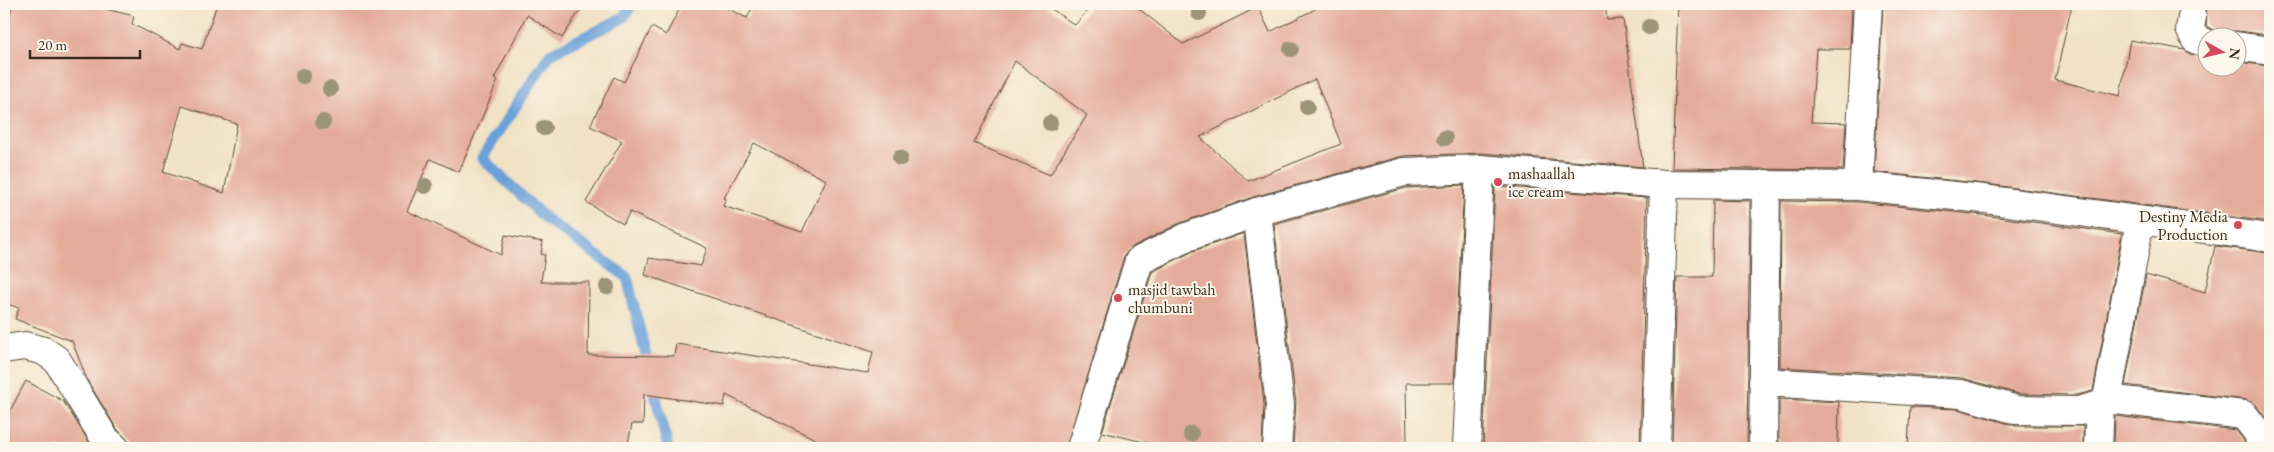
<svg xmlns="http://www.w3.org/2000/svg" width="2274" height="452" viewBox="0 0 2274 452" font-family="'EB Garamond',serif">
	<rect width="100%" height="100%" fill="#fbf7ec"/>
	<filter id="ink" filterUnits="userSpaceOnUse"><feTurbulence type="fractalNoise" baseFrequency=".02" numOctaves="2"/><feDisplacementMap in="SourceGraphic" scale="10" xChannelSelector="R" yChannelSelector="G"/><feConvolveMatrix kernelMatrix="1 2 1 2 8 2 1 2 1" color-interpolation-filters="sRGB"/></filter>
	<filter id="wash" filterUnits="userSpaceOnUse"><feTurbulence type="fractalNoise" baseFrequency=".0096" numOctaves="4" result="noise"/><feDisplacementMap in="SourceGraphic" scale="20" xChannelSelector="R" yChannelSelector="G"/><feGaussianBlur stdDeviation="1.12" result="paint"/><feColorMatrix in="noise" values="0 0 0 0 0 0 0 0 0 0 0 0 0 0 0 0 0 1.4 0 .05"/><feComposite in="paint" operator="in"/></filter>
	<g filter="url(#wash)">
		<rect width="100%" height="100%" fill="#f1e2c4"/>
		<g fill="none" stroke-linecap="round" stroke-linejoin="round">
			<path stroke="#6ba0d8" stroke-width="11" d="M633 4 623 18 550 54 482 158 546 219 627 277 668 448"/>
		</g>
		<g id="blocks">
			<g fill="#e4ab9a" fill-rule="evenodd">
				<path d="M12 4H85L134 16 132 24 180 49 182 43 202 49 217 4H584L562 38 527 15 494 79 498 80 459 172 430 159 407 211 501 255 505 235 543 242 541 254 545 255 541 282H589L588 355 674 356 676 344 868 373 873 352 645 275 649 258 701 266 707 248 630 212 623 224 586 202 622 141 590 126 614 77 624 82 652 27 666 35 682 4H718L747 18 754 4H1044L1075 25 1093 4H1133L1183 44 1258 7 1270 32 1325 4H1605L1607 20 1623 19 1643 167 1481 153 1403 156 1253 197 1180 223 1132 247 1124 256 1066 448H814L817 440 726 395 724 406 644 394 643 424H632L627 448H130V443L117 429 88 382 72 341 15 319 19 308 4 303V90L9 58 4 57V50ZM1015 61 1087 115 1050 175 974 143ZM1315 79 1341 144 1248 181 1200 137ZM182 106 237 124 224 193 163 172ZM754 143 826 180 802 232 723 206 726 199 724 198Z"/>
				<path d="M1678 4H1852L1850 49H1816L1811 122 1846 123 1843 170 1672 168Z"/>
				<path d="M1883 4H2072L2055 80 2120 96 2130 40 2185 50 2190 54 2206 58V68H2236V62L2270 66V222L1986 184 1874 172Z"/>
				<path d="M2201 4H2255L2270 7V35L2238 31H2231L2220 38 2218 33 2206 26 2207 12Z"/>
				<path d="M1464 185 1454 383H1406L1407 446 1293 448 1296 403 1274 224 1406 188Z"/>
				<path d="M1495 186 1647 198 1640 448H1483Z"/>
				<path d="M1713 200 1750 201 1747 448H1672L1677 277H1712Z"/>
				<path d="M1781 201 1857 202 1982 215 2122 234 2093 391 2077 395 2019 394 1962 378 1780 367Z"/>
				<path d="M1244 233 1264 405 1262 448H1169L1102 432 1152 272 1193 251Z"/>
				<path d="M2215 246 2270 253V423L2256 405 2246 400 2125 385 2146 275 2205 292Z"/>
				<path d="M26 381 63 401 93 448H4V422Z"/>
				<path d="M1779 399 1839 402 1838 448H1779Z"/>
				<path d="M1910 407 1958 409 2016 426H2083V448H1908Z"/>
				<path d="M2115 416 2236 430 2244 441V448H2114Z"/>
			</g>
		</g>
	</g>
	<g filter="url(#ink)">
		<use href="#blocks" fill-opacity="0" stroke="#564637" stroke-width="1"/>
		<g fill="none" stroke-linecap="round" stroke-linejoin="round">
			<defs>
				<g id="minor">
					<path d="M2192 17 2190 29 2195 39 2206 43"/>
					<path d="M2236 46 2270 51"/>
					<path d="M1858 186 1868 4"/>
					<path d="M1257 212 1280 405 1277 448"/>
					<path d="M4 349 25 346 44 351 57 360 105 439 115 448"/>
					<path d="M1763 382 1961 394 2017 410 2079 411 2100 405 2107 399 2140 221"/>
					<path d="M2107 399 2244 415 2260 436 2259 448"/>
					<path d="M1081 448 1139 261 1187 237 1257 212 1404 172 1480 169 1664 184 1858 186 1984 199 2270 238"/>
					<path d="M1467 448 1480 169"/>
					<path d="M1656 448 1664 184"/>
					<path d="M1763 448 1766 184"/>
					<path d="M2098 448 2100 405"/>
				</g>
			</defs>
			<use href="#minor" stroke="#564637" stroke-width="30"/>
			<use href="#minor" stroke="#fff" stroke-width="28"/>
		</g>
		<g fill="#9b9477">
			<circle cx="1199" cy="13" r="8"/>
			<circle cx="1649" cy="27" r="8"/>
			<circle cx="1291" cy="49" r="8"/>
			<circle cx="303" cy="76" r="8"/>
			<circle cx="330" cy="89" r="8"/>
			<circle cx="1307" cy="107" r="8"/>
			<circle cx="323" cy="122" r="8"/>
			<circle cx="1050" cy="123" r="8"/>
			<circle cx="544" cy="128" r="8"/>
			<circle cx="1445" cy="138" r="8"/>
			<circle cx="900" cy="158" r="8"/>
			<circle cx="425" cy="186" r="8"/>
			<circle cx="607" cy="287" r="8"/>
			<circle cx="1191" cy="434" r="8"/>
		</g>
	</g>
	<g fill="#d1495b" stroke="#fbf7ec" stroke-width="2">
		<circle cx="1498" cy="182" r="5"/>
		<circle cx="2238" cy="225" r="5"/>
		<circle cx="1118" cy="298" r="5"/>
	</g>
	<g text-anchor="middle" stroke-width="4" stroke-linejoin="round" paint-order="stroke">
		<g font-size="16" fill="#3b2a1e" stroke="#fbf7ec" text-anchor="start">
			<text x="1508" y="179">mashaallah<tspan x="1508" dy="18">ice cream</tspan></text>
			<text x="2228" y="222" text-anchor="end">Destiny Media<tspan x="2228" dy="18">Production</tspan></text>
			<text x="1128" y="295">masjid tawbah<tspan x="1128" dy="18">chumbuni</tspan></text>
		</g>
	</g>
	<rect width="2274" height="452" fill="none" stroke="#fbf7ec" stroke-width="20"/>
	<g transform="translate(2222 52) rotate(98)"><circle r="24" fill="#fbf7ec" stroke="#aea59a"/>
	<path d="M0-4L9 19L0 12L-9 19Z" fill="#d1495b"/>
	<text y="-8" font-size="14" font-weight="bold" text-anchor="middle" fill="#3b2a1e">N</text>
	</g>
	<path d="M30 50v8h110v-8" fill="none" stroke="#3b2a1e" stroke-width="2.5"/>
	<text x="38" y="50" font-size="15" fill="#3b2a1e" stroke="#fbf7ec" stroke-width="4" paint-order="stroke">20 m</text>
</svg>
